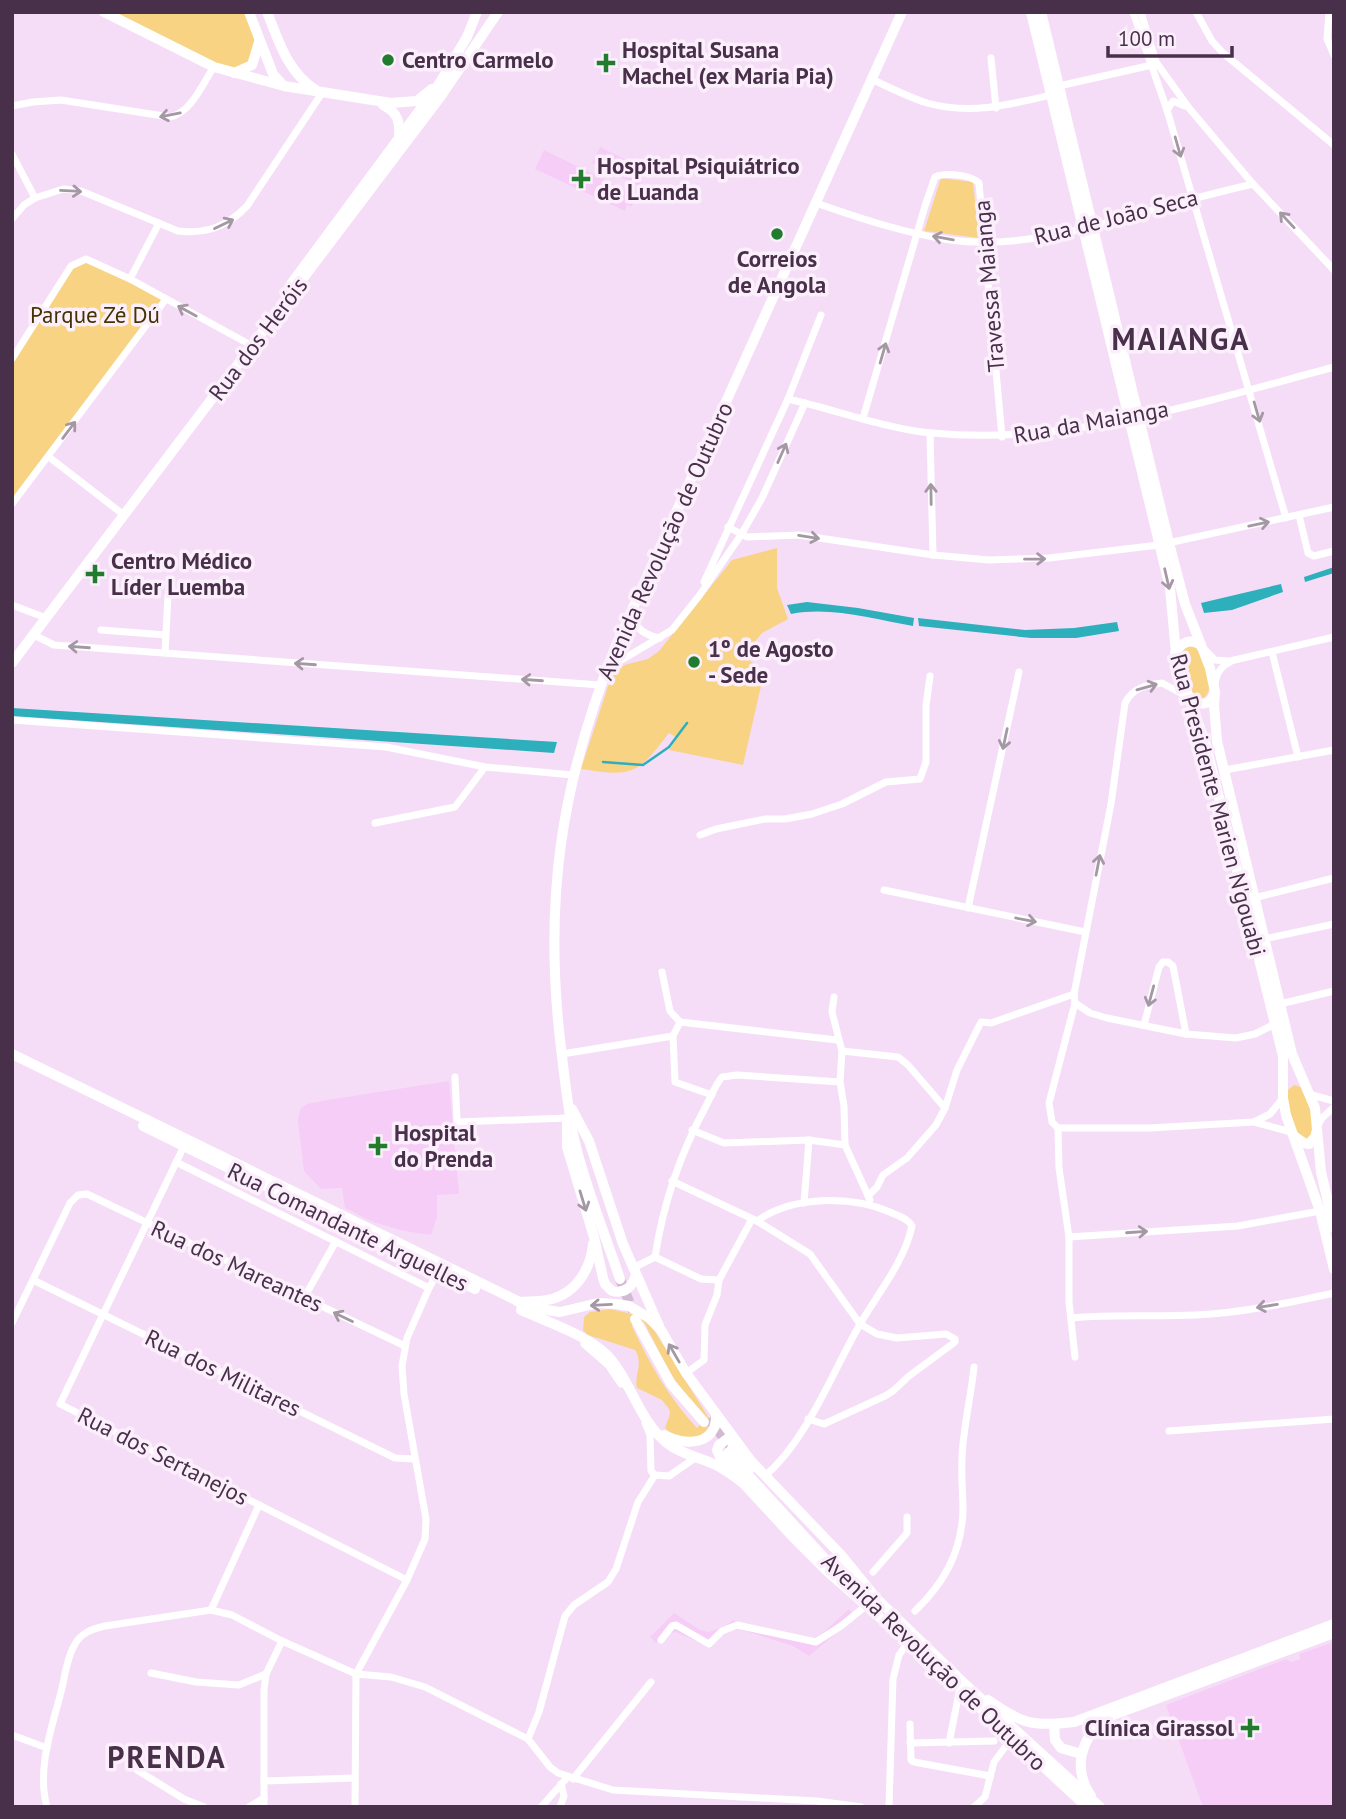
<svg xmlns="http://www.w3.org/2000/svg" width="1346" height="1819" viewBox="0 0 1346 1819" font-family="'PT Sans',sans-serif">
	<rect width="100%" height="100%" fill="#f6ddf7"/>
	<g fill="#f6cdf7">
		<path d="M600 147 647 170 639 186 592 163Z"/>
		<path d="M544 150 626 190 625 194 635 199 632 206 627 205 625 211 535 169Z"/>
		<path d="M449 1081 459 1194 437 1195V1217L431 1235 404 1231 373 1222 345 1208 342 1188 321 1189 304 1171 298 1121 300 1109 307 1104 327 1100Z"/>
		<path d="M849 1609 856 1617 809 1656 793 1646 739 1629 730 1630 706 1645 675 1632 667 1634 656 1643 650 1637 674 1613 700 1630 709 1632 726 1626 732 1620 808 1642 817 1638Z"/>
		<path d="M1334 1642V1807H1203L1166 1705 1286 1659 1291 1662 1300 1659 1299 1654Z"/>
	</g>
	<g fill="#f8d384" fill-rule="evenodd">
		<path d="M104 12H249L259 39 256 58 233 73Z"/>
		<path d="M941 178 973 182 979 238 924 231Z"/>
		<path d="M86 259 166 299 12 504V359L65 274Z"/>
		<path d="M777 548V588L788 619 762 633 744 655 764 673 743 765 669 750 677 738 669 733C637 775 633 777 581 769L611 677 624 665 648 659 659 651 732 560Z"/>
		<path d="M1194 645C1204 657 1217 686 1204 698 1185 697 1179 662 1182 646Z"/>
		<path d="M1294 1085C1316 1088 1312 1122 1314 1139L1301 1140 1287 1114 1288 1090Z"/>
		<path d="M610 1309 632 1314 642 1318 652 1327 710 1420 705 1435C691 1440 677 1440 665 1428L670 1414 669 1409 662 1400 637 1388C634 1374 644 1364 635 1350L588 1335 583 1330 584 1317 590 1312ZM644 1322 671 1375 705 1419 697 1428C669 1398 649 1363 632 1326Z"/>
	</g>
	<g fill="#2eafbc">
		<path d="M1334 567V573L1305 582 1304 577Z"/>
		<path d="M1281 584 1283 592 1232 610 1204 613 1201 603Z"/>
		<path d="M807 602 858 608 914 618 913 626C873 619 831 606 791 614L787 605Z"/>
		<path d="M918 618 1025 630 1074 628 1117 622 1119 631 1076 638H1031L919 626Z"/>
		<path d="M12 708 557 742 554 753 12 716Z"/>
	</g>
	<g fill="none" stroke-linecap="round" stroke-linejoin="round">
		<path stroke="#2eafbc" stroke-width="2.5" d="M603 762 643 765 669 747 687 723"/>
		<g stroke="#d3bad4" stroke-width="10" stroke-dasharray="10 5" stroke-linecap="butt">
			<path d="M620 1279 633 1311"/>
			<path d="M708 1419 730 1445"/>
		</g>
		<g stroke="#fff" stroke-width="7">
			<path d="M1133 12 1167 110 1286 518"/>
			<path d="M1141 12 1156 62 1189 108 1253 184 1334 270"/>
			<path d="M1196 12 1212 41 1223 53 1334 145"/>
			<path d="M1329 12 1327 39 1334 55"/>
			<path d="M991 58 996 108"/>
			<path d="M871 79C889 87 908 97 927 103 970 115 1009 105 1051 95"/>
			<path d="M1059 86 1152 65"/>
			<path d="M12 106 33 102 61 100 170 117C192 112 202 84 214 67"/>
			<path d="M1167 110 1173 101 1185 106"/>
			<path d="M12 154 35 198"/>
			<path d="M816 203C859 218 904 233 950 240 1018 249 1085 229 1149 211 1184 201 1218 192 1253 184"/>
			<path d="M12 219 24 205 35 198 63 189 81 191 178 231C206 234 227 227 247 206L322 93"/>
			<path d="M130 279 159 223"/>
			<path d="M12 359 71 266 86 259 130 279 247 343"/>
			<path d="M788 399C833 409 887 429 932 433 1069 446 1203 402 1334 367"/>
			<path d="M863 418 925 206 935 177C946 172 971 175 979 183L1002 437"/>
			<path d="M930 433 933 555"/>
			<path d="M49 457 120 512"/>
			<path d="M12 504 166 299"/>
			<path d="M1299 515 1308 553 1314 556 1334 551"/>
			<path d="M728 527 747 537 799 535 933 555 989 560 1049 558 1159 545 1334 507"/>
			<path d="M704 582 788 399 821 315"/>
			<path d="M12 605 41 616"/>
			<path d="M630 615C636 629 646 636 660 638"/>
			<path d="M101 630 166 635"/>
			<path d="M34 635 54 645 600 685"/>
			<path d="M1205 650 1215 660 1230 661 1334 637"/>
			<path d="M1272 652 1298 757"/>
			<path d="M165 653 168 596"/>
			<path d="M608 668 672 630 699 596 741 535 762 498 805 403"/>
			<path d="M1215 685C1216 674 1220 667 1230 662"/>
			<path d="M12 720 386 747 485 767 573 775"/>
			<path d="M1225 770 1334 750"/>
			<path d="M375 823 455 807 485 767"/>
			<path d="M700 835 716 829 765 819H785L812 814 842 804 886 782 920 779 926 762V706L930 676"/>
			<path d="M884 890 1085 932"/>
			<path d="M1254 898 1334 878"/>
			<path d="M968 908 1019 672"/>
			<path d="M1264 939 1334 924"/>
			<path d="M662 972 670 1011 680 1022 837 1040"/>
			<path d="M834 997 832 1012 842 1051 840 1082 844 1106 845 1145 870 1200"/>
			<path d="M1075 1003 1090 1013 1107 1018 1186 1034 1236 1038 1255 1034 1275 1024"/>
			<path d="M1280 1004 1334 991"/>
			<path d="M680 1022 673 1036 675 1082 712 1095"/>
			<path d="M1144 1025 1159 967 1163 962H1168L1173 966 1186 1034"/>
			<path d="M842 1051 898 1057 908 1065 945 1108"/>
			<path d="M562 1054 673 1036"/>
			<path d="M455 1077 457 1122 567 1118"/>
			<path d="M1309 1091 1312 1095 1334 1101"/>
			<path d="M1254 1122 1291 1132"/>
			<path d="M1318 1125 1322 1118 1334 1107"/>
			<path d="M1058 1128H1150L1254 1122 1270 1114 1283 1098"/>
			<path d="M692 1130 724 1143 809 1140 845 1145"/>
			<path d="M184 1146 60 1404 407 1580"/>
			<path d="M176 1162 429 1288"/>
			<path d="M672 1181 757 1221 810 1254 860 1324 877 1334 897 1338 946 1334 955 1339V1342L909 1376 893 1391 885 1396 824 1424 808 1419"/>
			<path d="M868 1196 877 1187 883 1175 907 1158 936 1125 945 1108 957 1070 981 1022 991 1023 1074 994"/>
			<path d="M804 1203 809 1140"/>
			<path d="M757 1221C792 1196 850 1195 890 1212 898 1216 908 1218 912 1226 904 1263 877 1294 859 1326 832 1373 807 1440 765 1476"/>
			<path d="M1069 1237 1238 1226 1320 1211"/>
			<path d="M655 1257 701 1279 719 1280"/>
			<path d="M633 1268 655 1257C663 1204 680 1154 706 1106 711 1097 715 1085 722 1077L737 1075 840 1082"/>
			<path d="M33 1280 395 1458 415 1459"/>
			<path d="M304 1298 336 1241"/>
			<path d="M1071 1318C1112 1314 1153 1317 1195 1315 1242 1313 1288 1303 1334 1293"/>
			<path d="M12 1323 70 1203 78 1195 87 1194 405 1346"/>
			<path d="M584 1344 608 1365 621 1384"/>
			<path d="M1075 1357 1069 1302V1237L1059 1168 1058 1128 1052 1122 1049 1103 1075 1003 1074 994 1111 804 1125 703C1133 688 1145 685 1162 683L1188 697"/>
			<path d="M686 1373 704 1360 705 1325 717 1295 719 1280 752 1219"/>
			<path d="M645 1423 650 1435 651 1471 655 1475 669 1476 695 1458"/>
			<path d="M1169 1431 1334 1419"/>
			<path d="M873 1572 907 1533V1517"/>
			<path d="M211 1610 259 1505"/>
			<path d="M915 1611C944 1583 961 1553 963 1512 963 1494 961 1476 962 1458 963 1428 971 1397 974 1367"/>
			<path d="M661 1640 672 1626 676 1625 709 1644 722 1631 737 1625 816 1642 841 1626 867 1605"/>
			<path d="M151 1673 196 1682 239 1685 266 1674"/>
			<path d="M910 1724 911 1760 914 1762 990 1776"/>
			<path d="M12 1735 47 1748"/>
			<path d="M528 1739 539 1712 565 1616 574 1605 608 1582 616 1569 638 1502 655 1475"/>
			<path d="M910 1743 994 1741"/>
			<path d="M949 1743 960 1688"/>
			<path d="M137 1770 184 1799 204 1807"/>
			<path d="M573 1779 651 1682"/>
			<path d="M264 1781 355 1778"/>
			<path d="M47 1807C36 1768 53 1725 62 1688 65 1675 67 1658 74 1646 80 1633 92 1629 105 1626L211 1610 232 1615 282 1641 356 1674 391 1677 425 1687 528 1739 550 1767 558 1773 613 1790 817 1801 861 1807"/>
			<path d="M249 1807 264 1798"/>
			<path d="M264 1807V1690L266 1674 282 1641"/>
			<path d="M355 1807 356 1674 407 1580 425 1539 426 1519 404 1394 402 1366 407 1338 429 1288 438 1272"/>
			<path d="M541 1807 567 1778"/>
			<path d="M560 1807 564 1796 561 1784"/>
			<path d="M889 1807 893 1679 899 1655 909 1641"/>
			<path d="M974 1807 985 1797 994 1762 1012 1738"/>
		</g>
		<g stroke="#fff" stroke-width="10">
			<path d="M104 12 214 67 284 86 391 103 417 101 432 89"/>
			<path d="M249 12 273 74 282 84"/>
			<path d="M267 12C279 42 288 73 316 90"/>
			<path d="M1031 12 1170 588 1177 664 1206 745 1283 1056V1098L1286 1115 1320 1211 1334 1269"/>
			<path d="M1041 12 1169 543 1185 604 1210 668 1215 692 1214 705 1217 741 1292 1054 1315 1108 1321 1172 1334 1228"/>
			<path d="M234 73 252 65 259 42"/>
			<path d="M383 105C399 113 400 123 399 139"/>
			<path d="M1175 653C1182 642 1190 638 1201 645"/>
			<path d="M1190 699C1200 705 1209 707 1214 694"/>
			<path d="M572 1109 589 1141 623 1244 659 1326"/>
			<path d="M567 1124V1147L594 1237 603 1278 605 1284 612 1291C625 1294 632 1287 636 1275"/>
			<path d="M1294 1136 1304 1143 1309 1144 1315 1137 1317 1130"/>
			<path d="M620 1279C605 1234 586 1189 575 1143 568 1112 565 1080 561 1048 543 900 561 782 617 643L902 12"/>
			<path d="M518 1302C529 1301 541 1302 552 1299 577 1292 591 1268 593 1244"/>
			<path d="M635 1319 671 1384 704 1422"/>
			<path d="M732 1448 751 1468"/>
			<path d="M728 1453 848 1584"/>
			<path d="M988 1700C1023 1724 1032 1727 1074 1722L1334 1624"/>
			<path d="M1054 1724 1055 1740 1061 1748 1081 1754"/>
			<path d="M1091 1796C1072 1768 1081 1739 1105 1718L1334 1633"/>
		</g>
		<g stroke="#fff" stroke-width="10">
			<path d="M291 284 439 84 467 37 477 12"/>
			<path d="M12 663 441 96 498 12"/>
			<path d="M12 1054 532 1308 560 1312 598 1303 616 1304 629 1306 649 1318 661 1330 686 1373 751 1461 841 1555 876 1598 967 1686 1100 1807"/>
			<path d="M143 1126 475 1289"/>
			<path d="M521 1310C547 1322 587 1335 607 1355 631 1381 639 1421 667 1443 682 1455 700 1457 716 1465 726 1470 735 1477 743 1483"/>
			<path d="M664 1435C684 1446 717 1446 716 1415"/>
			<path d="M736 1443 727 1439 719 1445 717 1450 721 1459 794 1538 827 1571 951 1680"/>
			<path d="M980 1708 1087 1807"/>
		</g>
	</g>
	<defs><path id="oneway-shaft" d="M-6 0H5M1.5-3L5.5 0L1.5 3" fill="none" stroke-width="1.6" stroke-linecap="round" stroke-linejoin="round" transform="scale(1.75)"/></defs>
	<g stroke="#a498a4">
		<use href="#oneway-shaft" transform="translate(170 115) rotate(169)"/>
		<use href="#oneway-shaft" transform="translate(1178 147) rotate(74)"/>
		<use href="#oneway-shaft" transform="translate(71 191) rotate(3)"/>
		<use href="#oneway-shaft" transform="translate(1287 220) rotate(-133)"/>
		<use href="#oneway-shaft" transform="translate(224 224) rotate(-26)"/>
		<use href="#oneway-shaft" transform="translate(943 238) rotate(-170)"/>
		<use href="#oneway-shaft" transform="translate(187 311) rotate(-151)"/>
		<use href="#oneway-shaft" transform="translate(883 353) rotate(-74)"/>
		<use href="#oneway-shaft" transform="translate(1257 412) rotate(74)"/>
		<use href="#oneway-shaft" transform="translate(69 430) rotate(-53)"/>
		<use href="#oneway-shaft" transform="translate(782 453) rotate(-66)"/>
		<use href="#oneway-shaft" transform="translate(931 494) rotate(-91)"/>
		<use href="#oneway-shaft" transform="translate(1259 524) rotate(-12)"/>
		<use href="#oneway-shaft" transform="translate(809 537) rotate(9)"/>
		<use href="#oneway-shaft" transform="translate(1035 559) rotate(-1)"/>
		<use href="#oneway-shaft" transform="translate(1167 579) rotate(77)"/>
		<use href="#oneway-shaft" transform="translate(79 647) rotate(-176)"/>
		<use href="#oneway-shaft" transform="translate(305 664) rotate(-176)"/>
		<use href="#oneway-shaft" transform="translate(532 680) rotate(-176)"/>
		<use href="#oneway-shaft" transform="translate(1147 687) rotate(-16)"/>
		<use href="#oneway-shaft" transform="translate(1005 739) rotate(102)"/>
		<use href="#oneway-shaft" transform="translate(1098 865) rotate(-79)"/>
		<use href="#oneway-shaft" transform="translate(1026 920) rotate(11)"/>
		<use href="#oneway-shaft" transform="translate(1151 996) rotate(105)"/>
		<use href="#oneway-shaft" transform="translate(583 1201) rotate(73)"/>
		<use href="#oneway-shaft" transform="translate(1137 1232) rotate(-4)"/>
		<use href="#oneway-shaft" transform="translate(601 1305) rotate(177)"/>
		<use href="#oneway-shaft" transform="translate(1267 1306) rotate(171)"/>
		<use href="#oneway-shaft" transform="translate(343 1317) rotate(-154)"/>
		<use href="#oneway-shaft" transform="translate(674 1353) rotate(-120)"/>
	</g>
	<g fill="#217d2d" stroke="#fceffc" stroke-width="2.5">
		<circle cx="388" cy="60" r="7"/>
		<path d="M602.5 52.5h7v7h7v7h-7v7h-7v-7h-7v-7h7z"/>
		<path d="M577.5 168.5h7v7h7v7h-7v7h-7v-7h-7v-7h7z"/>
		<circle cx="777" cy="234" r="7"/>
		<path d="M91.5 563.5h7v7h7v7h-7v7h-7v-7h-7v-7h7z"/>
		<circle cx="694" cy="662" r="7"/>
		<path d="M374.5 1135.5h7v7h7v7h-7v7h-7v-7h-7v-7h7z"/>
		<path d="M1246.5 1717.5h7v7h7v7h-7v7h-7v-7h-7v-7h7z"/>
	</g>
	<g text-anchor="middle" stroke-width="7" stroke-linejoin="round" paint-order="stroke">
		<g font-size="23" font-weight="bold" fill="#49304a" stroke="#fceffc" text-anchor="start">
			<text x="622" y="58">Hospital Susana<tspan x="622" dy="26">Machel (ex Maria Pia)</tspan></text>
			<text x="402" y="68">Centro Carmelo</text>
			<text x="597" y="174">Hospital Psiquiátrico<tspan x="597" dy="26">de Luanda</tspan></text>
			<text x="777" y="267" text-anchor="middle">Correios<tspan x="777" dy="26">de Angola</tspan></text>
			<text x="111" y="569">Centro Médico<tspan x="111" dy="26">Líder Luemba</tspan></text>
			<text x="708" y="657">1º de Agosto<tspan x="708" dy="26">- Sede</tspan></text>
			<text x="394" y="1141">Hospital<tspan x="394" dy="26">do Prenda</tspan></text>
			<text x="1234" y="1736" text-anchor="end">Clínica Girassol</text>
		</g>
		<g font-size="23" fill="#49304a" stroke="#fceffc">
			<text transform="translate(1116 217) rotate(-14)" y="8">Rua de João Seca</text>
			<text transform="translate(989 286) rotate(-95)" y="8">Travessa Maianga</text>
			<text transform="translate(258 339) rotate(-53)" y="8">Rua dos Heróis</text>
			<text transform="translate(1091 422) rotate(-10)" y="8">Rua da Maianga</text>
			<text transform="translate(665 541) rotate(-66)" y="8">Avenida Revolução de Outubro</text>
			<text transform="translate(1218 805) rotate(75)" y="8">Rua Presidente Marien N'gouabi</text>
			<text transform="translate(348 1227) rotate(26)" y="8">Rua Comandante Arguelles</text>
			<text transform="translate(237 1266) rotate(25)" y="8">Rua dos Mareantes</text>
			<text transform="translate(223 1373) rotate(26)" y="8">Rua dos Militares</text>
			<text transform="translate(163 1456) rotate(27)" y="8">Rua dos Sertanejos</text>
			<text transform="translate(934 1662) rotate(44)" y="8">Avenida Revolução de Outubro</text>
		</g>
		<g font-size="23" fill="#453202" stroke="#fceffc">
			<text x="95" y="323">Parque Zé Dú</text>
		</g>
		<g font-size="30" font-weight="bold" letter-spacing="2" fill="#49304a" stroke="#fceffc">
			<text x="1181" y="350">MAIANGA</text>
			<text x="167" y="1768">PRENDA</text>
		</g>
	</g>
	<rect width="1346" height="1819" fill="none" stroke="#49304a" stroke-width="28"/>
	<path d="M1108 46v10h124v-10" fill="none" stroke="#49304a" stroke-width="3.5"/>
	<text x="1118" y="46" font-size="21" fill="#49304a" stroke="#fceffc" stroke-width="5" paint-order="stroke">100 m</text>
</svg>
